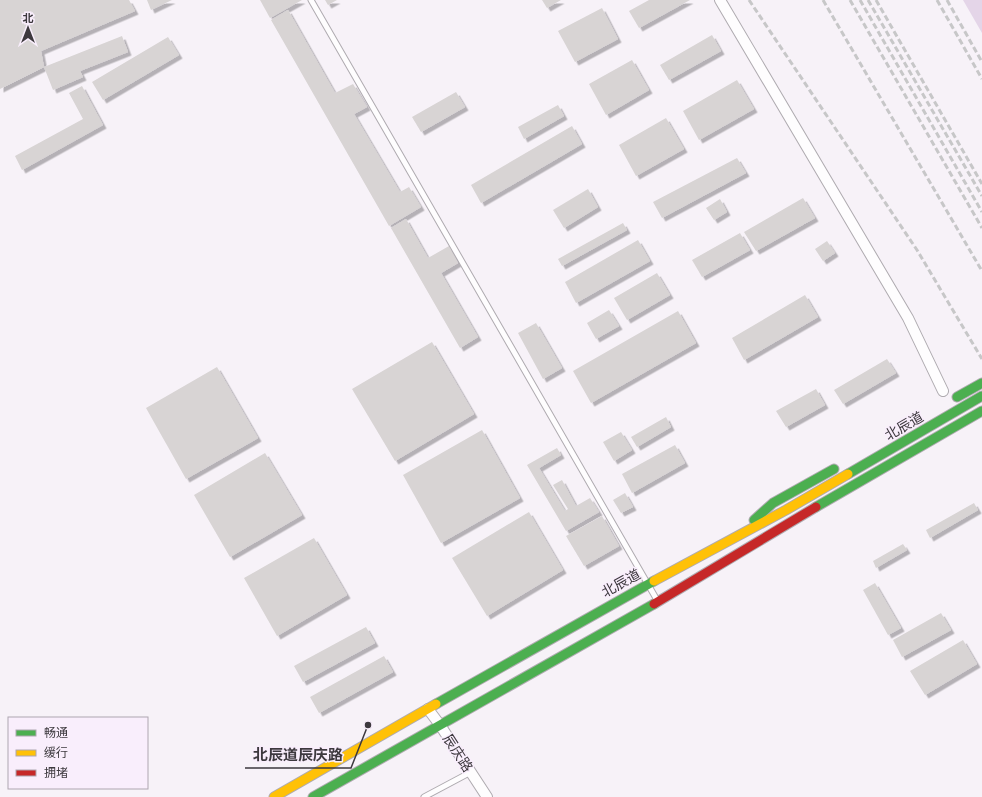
<svg xmlns="http://www.w3.org/2000/svg" width="982" height="797" viewBox="0 0 982 797" font-family="'Alegreya Sans','Noto Sans SC',sans-serif">
	<defs>
		<filter id="shadow"><feDropShadow dx="3.5" dy="3.5" stdDeviation="0" flood-color="#0004"/></filter>
	</defs>
	<rect width="100%" height="100%" fill="#f7f2f8"/>
	<path fill="#e4d5e8" d="M963 0H982V33Z"/>
	<g fill="#d8d4d4" filter="url(#shadow)">
		<path d="M0 0H129L135 11 41 51 44 67 0 89Z"/>
		<path d="M147 0H172L151 10Z"/>
		<path d="M260 0H302L270 18Z"/>
		<path d="M325 0H337L328 5Z"/>
		<path d="M542 0H561L547 8Z"/>
		<path d="M649 0H690L639 28 629 11Z"/>
		<path d="M602 8 618 39 575 62 558 31Z"/>
		<path d="M288 10 335 93 353 84 367 107 354 114 400 192 409 187 421 207 389 226 271 20Z"/>
		<path d="M712 35 721 51 669 80 660 65Z"/>
		<path d="M122 36 128 52 80 71 83 77 53 90 44 67Z"/>
		<path d="M168 37 179 55 103 100 92 82Z"/>
		<path d="M632 60 649 90 606 115 589 84Z"/>
		<path d="M737 80 754 109 699 140 683 111Z"/>
		<path d="M82 86 103 125 22 170 15 156 83 119 69 93Z"/>
		<path d="M456 92 465 107 421 132 412 117Z"/>
		<path d="M558 105 564 116 524 139 518 127Z"/>
		<path d="M666 118 684 149 636 176 619 145Z"/>
		<path d="M572 126 582 144 481 203 471 185Z"/>
		<path d="M737 158 746 173 662 218 653 202Z"/>
		<path d="M588 189 598 207 564 228 553 210Z"/>
		<path d="M803 198 815 218 756 251 744 232Z"/>
		<path d="M720 199 727 212 714 220 706 208Z"/>
		<path d="M406 219 428 258 449 246 458 263 441 273 478 337 460 348 391 228Z"/>
		<path d="M623 223 627 230 562 266 558 259Z"/>
		<path d="M740 233 750 250 702 277 692 260Z"/>
		<path d="M638 240 650 261 576 303 565 282Z"/>
		<path d="M827 241 835 253 823 261 815 249Z"/>
		<path d="M657 273 670 295 627 320 614 298Z"/>
		<path d="M805 295 818 317 744 360 732 338Z"/>
		<path d="M609 310 619 326 596 339 587 323Z"/>
		<path d="M678 311 696 343 591 403 573 371Z"/>
		<path d="M536 323 562 368 543 379 518 333Z"/>
		<path d="M432 342 474 414 395 461 352 389Z"/>
		<path d="M887 359 896 373 843 404 834 390Z"/>
		<path d="M217 367 258 438 186 479 146 408Z"/>
		<path d="M816 389 825 405 786 427 776 411Z"/>
		<path d="M666 417 671 427 637 447 631 437Z"/>
		<path d="M482 430 520 498 441 543 403 475Z"/>
		<path d="M621 432 632 450 614 461 603 442Z"/>
		<path d="M675 445 685 463 632 493 622 474Z"/>
		<path d="M557 448 561 455 539 468 565 511 568 509 553 485 562 480 576 506 590 498 599 512 566 531 527 465Z"/>
		<path d="M265 453 302 515 230 557 194 495Z"/>
		<path d="M625 493 633 507 621 513 613 500Z"/>
		<path d="M974 503 978 510 930 538 926 530Z"/>
		<path d="M529 512 563 570 487 616 452 558Z"/>
		<path d="M602 516 619 546 584 566 566 536Z"/>
		<path d="M314 538 347 595 277 636 244 578Z"/>
		<path d="M903 544 907 550 876 568 873 561Z"/>
		<path d="M875 583 901 628 888 635 863 590Z"/>
		<path d="M941 613 951 630 902 657 893 640Z"/>
		<path d="M366 627 375 643 303 682 294 666Z"/>
		<path d="M963 640 977 664 925 695 910 671Z"/>
		<path d="M384 656 393 672 319 713 310 697Z"/>
	</g>
	<g fill="none" stroke-linecap="round" stroke-linejoin="round">
		<defs>
			<g id="lane">
				<path d="M311 0 657 600"/>
				<path d="M424 797 471 772"/>
			</g>
			<g id="street">
				<path d="M720 0 908 318 943 391"/>
				<path d="M428 709 440 725 487 797"/>
			</g>
			<g id="fast">
				<path d="M957 397 982 383"/>
				<path d="M848 474 982 396"/>
				<path d="M816 507 982 411"/>
				<path d="M754 520 773 503 834 469"/>
				<path d="M436 704 654 581"/>
				<path d="M313 797 654 604"/>
			</g>
			<g id="slow">
				<path d="M654 581 786 510 848 474"/>
				<path d="M274 797 436 704"/>
			</g>
			<path id="jam" d="M654 604 816 507"/>
		</defs>
		<use href="#lane" stroke="#afabb0" stroke-width="7"/>
		<use href="#street" stroke="#afabb0" stroke-width="12"/>
		<use href="#fast" stroke="#afabb0" stroke-width="11"/>
		<use href="#slow" stroke="#afabb0" stroke-width="11"/>
		<use href="#jam" stroke="#afabb0" stroke-width="11"/>
		<use href="#lane" stroke="#fefdfe" stroke-width="5"/>
		<use href="#street" stroke="#fefdfe" stroke-width="10"/>
		<use href="#fast" stroke="#4caf50" stroke-width="9"/>
		<use href="#slow" stroke="#ffc107" stroke-width="9"/>
		<use href="#jam" stroke="#c62828" stroke-width="9"/>
		<g stroke="#c7c7c8" stroke-width="3" stroke-dasharray="6 3" stroke-linecap="butt">
			<path d="M749 0 917 250 982 359"/>
			<path d="M823 0 982 271"/>
			<path d="M850 0 982 228"/>
			<path d="M860 0 982 212"/>
			<path d="M868 0 982 196"/>
			<path d="M876 0 982 184"/>
			<path d="M937 0 982 79"/>
			<path d="M947 0 982 62"/>
		</g>
	</g>
	<g text-anchor="middle" stroke-width="3" stroke-linejoin="round" paint-order="stroke">
		<g font-size="14" fill="#3d393e" stroke="#f9eefc">
			<text transform="translate(904 426) rotate(-30)" y="5">北辰道</text>
			<text transform="translate(621 583) rotate(-29)" y="5">北辰道</text>
			<text transform="translate(458 753) rotate(57)" y="5">辰庆路</text>
		</g>
	</g>
	<path fill="none" stroke="#3d393e" stroke-width="1.5" d="M368 725L351 768H245"/>
	<circle fill="#3d393e" stroke="#f9eefc" stroke-width="1.5" cx="368" cy="725" r="4"/>
	<g font-size="15" text-anchor="middle" font-weight="bold" fill="#3d393e" stroke="#f9eefc" stroke-width="3" stroke-linejoin="round" paint-order="stroke">
		<text x="298" y="760">北辰道辰庆路</text>
	</g>
	<rect x="8" y="717" width="140" height="72" fill="#f9eefc" stroke="#aea6b0"/>
	<rect x="16" y="730" width="20" height="6" fill="#4caf50" stroke="#aea6b0"/>
	<text x="44" y="737" font-size="12" fill="#3d393e">畅通</text>
	<rect x="16" y="750" width="20" height="6" fill="#ffc107" stroke="#aea6b0"/>
	<text x="44" y="757" font-size="12" fill="#3d393e">缓行</text>
	<rect x="16" y="770" width="20" height="6" fill="#c62828" stroke="#aea6b0"/>
	<text x="44" y="777" font-size="12" fill="#3d393e">拥堵</text>
	<g transform="translate(28 28)" stroke="#f9eefc" stroke-width="3" paint-order="stroke">
	<path d="M0-3L7 15L0 10L-7 15Z" fill="#3d393e"/>
	<text y="-6" font-size="11" font-weight="bold" text-anchor="middle" fill="#3d393e">北</text>
	</g>
</svg>
